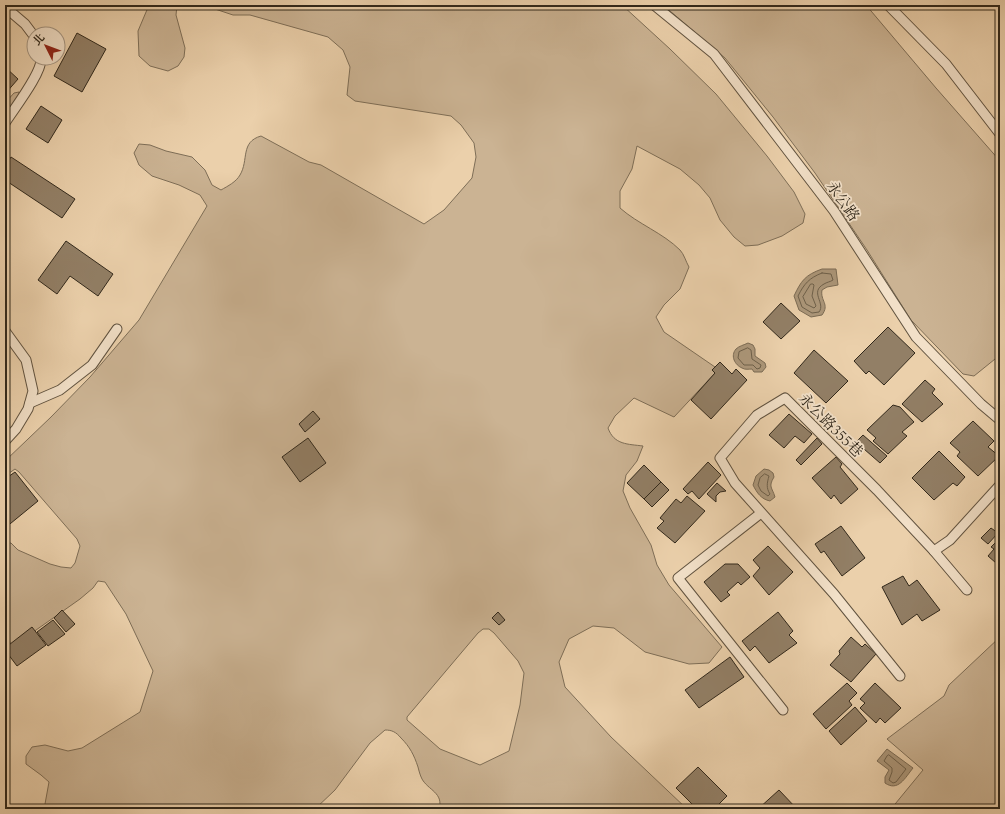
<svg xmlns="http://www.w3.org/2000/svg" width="1005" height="814" viewBox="0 0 1005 814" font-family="Cardo,'Noto Serif TC',serif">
	<rect width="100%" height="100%" fill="#ebd0ab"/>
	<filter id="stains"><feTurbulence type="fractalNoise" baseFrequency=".005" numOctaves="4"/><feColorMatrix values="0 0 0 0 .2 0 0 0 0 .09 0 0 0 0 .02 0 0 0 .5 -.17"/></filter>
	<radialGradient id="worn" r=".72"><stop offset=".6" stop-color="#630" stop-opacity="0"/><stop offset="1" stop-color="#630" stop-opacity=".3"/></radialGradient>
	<g fill="#cbb393" stroke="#7e6e57" fill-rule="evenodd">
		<path d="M149 5H177L176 15 185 48 184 57 178 66 168 71 150 66 139 56 138 31Z"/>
		<path d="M203 5H622L670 49 716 94 767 156 794 192 805 214 803 223 782 236 758 245 745 246 734 237 720 220 710 198 699 185 680 169 637 146 632 169 620 191V208C638 224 663 233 680 250 684 254 686 262 689 267L680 289 664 305 656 317 664 332 715 367 712 370 715 373 674 417 634 398 615 416 608 428C614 445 628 444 643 446L637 461 626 475 623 491 630 508 651 545 657 565 669 585 722 647 709 663 689 664 645 652 614 628 593 626 569 639 559 662 565 687 611 737 687 809H439C444 793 428 790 422 779 420 775 419 771 418 767 414 755 410 747 401 738 396 732 392 730 385 730L370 743 335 790 315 809H41L45 804 49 782 41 775 26 764V756L32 747 45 745 68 751 82 748 140 712 153 671 126 614 105 582 98 581 93 588 80 599 12 647 5 630V543H11L18 550 50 564 61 567 71 568 75 563 80 546 77 539 19 472 15 469 5 476V461L51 417 90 377 139 320 207 206 200 195 179 185 152 176 139 165 134 153 139 144 150 145 166 151 192 157 205 170 212 185 221 190C228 186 236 182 240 175 249 160 240 142 261 136L309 162 321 165 424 224 444 210 472 178 476 157 474 143 461 125 451 116 355 101 347 95 350 67 343 50 328 37 250 15H233ZM483 629H489L494 633 518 661 524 673 520 705 509 751 480 765 440 749 407 720V717L478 633Z"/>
		<path d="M663 5H866L936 88 1000 161V355L974 376 963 374 911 320 867 250 815 173 773 117 725 58Z"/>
		<path d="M19 92V96L5 116V103L14 93Z"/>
		<path d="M1000 637V809H891L923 770 887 739 944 696 949 685Z"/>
	</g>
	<g fill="#ac977a" stroke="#7b6b54">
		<path d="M822 269H836L838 285 827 287 822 290C820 301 830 304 822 315L811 317 799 310 794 296C801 281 805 275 822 269Z"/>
		<path d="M748 343 753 345 755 349V356L765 363 766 367 762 372H754L752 369C749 369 745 370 742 368 735 365 730 356 736 349 739 346 744 345 748 343Z"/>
		<path d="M764 469 769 470 773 473 774 477C768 487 772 487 775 497L770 501C761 499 757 493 753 485L756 476Z"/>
		<path d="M887 749 913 768C905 778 898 792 885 783V777L889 770 877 761Z"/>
	</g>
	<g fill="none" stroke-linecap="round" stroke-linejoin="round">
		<g stroke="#6e604a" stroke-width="1">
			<path d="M822 273 831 274 833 280C830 282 827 282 824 284 809 292 826 303 819 312L812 313 802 307 798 296C804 284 809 278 822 273Z"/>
			<path d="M811 284H813L814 285 812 296 816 306 814 308 806 304 803 297Z"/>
			<path d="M748 348 751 350 752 359 761 365 760 368 757 369 753 365H744L738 358 739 352Z"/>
			<path d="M765 474 769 476C767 483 766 488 770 494L768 496 761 491 758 485 760 478Z"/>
			<path d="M889 755 906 769 896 782 893 783 889 780 892 772V768L884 761 887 756Z"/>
		</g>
	</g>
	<g fill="#927f66" stroke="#31281b">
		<path d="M77 33 106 49 82 92 54 76Z"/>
		<path d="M5 67 18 79 5 94Z"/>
		<path d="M41 106 62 120 48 143 26 129Z"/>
		<path d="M11 157 75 199 62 218 5 180V166Z"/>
		<path d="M66 241 113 274 98 296 70 276 57 294 38 280Z"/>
		<path d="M781 303 800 321 781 339 763 322Z"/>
		<path d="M888 327 915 353 884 385 869 371 866 374 854 361Z"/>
		<path d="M814 350 848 381 826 403 794 373Z"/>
		<path d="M720 362 732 374 736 369 747 380 711 419 691 400 715 373 712 370Z"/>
		<path d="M925 380 935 389 932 393 943 404 922 422 902 404Z"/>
		<path d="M893 405 900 407 914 422 902 432 907 436 888 454 873 441 876 438 867 430Z"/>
		<path d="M313 411 320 419 305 432 299 424Z"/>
		<path d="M789 414 812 434 804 443 795 436 784 448 769 435Z"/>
		<path d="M973 421 994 441 988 447 999 456 978 476 957 456 960 452 950 443Z"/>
		<path d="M863 435 887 456 880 463 856 442Z"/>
		<path d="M308 438 326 463 300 482 282 457Z"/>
		<path d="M817 438 822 444 801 465 796 460Z"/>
		<path d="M939 451 965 477 957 486 953 483 934 500 912 478Z"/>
		<path d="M836 457 842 464 840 467 858 489 841 504 834 495 831 499 812 478Z"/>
		<path d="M708 462 721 475 699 499 692 491 688 494 683 489Z"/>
		<path d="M644 465 661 482 644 499 627 483Z"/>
		<path d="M15 472 38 501 5 528V479Z"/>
		<path d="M661 482 669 490 652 507 644 499Z"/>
		<path d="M717 483 726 491 720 492 716 496V502L707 494Z"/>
		<path d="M687 496 705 511 675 543 657 528 664 521 660 518 676 499 681 503Z"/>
		<path d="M841 526 865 558 842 576 824 551 821 553 815 544Z"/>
		<path d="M991 528 998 533 988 544 981 538Z"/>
		<path d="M1000 538V559L996 563 988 556 994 549 991 547Z"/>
		<path d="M768 546 793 572 769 595 753 576 760 568 753 560Z"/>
		<path d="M725 564H738L750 577 741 585 738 582 727 592 730 595 721 602 704 582Z"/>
		<path d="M903 576 909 586 917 580 940 610 922 621 917 614 902 625 882 587Z"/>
		<path d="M62 610 75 624 66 632 54 618Z"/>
		<path d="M498 612 505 620 499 625 492 618Z"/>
		<path d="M778 612 793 631 789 635 797 643 769 663 755 646 750 651 742 641Z"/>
		<path d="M53 620 65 634 48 646 37 632Z"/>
		<path d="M32 627 46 645 17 666 5 650V648Z"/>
		<path d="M851 637 862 647 865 644 876 654 851 682 830 665 840 654 839 651Z"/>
		<path d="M730 657 744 677 699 708 685 690Z"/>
		<path d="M847 683 857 693 849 701 852 705 826 729 813 714Z"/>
		<path d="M875 683 901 708 885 723 880 718 876 723 860 708 865 703 860 699Z"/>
		<path d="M855 707 867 721 841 745 829 731Z"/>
		<path d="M698 767 727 796 714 809H706L693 805 676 788Z"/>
		<path d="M779 790 797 809H758Z"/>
	</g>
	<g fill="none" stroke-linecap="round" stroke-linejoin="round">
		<defs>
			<g id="lane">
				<path d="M654 5 714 54 834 211 916 337 981 404 1000 420"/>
				<path d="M888 5 946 64 1000 134"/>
				<path d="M5 7 25 24 34 36"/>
				<path d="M5 123C13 110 43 72 41 58"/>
				<path d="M5 331 26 360 33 391 28 409 16 429 5 441"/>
				<path d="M30 403 60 390 92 365 117 329"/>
				<path d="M761 513 678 578 783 710"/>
				<path d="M934 551 967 590"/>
				<path d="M900 676 834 594 735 483 720 458 757 415 785 398 877 490 934 551 950 540 1000 485"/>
			</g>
		</defs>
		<use href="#lane" stroke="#60523f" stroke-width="11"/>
		<use href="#lane" stroke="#f2e0c8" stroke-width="9"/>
	</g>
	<g text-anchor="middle" stroke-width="3.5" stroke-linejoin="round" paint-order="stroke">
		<g font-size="15" fill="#31281b" stroke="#f2e0c8">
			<text transform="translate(843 201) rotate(55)" y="5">永公路</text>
			<text transform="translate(831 425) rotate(45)" y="5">永公路355巷</text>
		</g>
	</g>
	<rect width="1005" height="814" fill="none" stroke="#ebd0ab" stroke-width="20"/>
	<rect x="6" y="6" width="993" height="802" fill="none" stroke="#31281b" stroke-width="2"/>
	<rect x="10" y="10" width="985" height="794" fill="none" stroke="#31281b"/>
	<g transform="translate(46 46) rotate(312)"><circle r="19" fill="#f2e0c8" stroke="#a59683"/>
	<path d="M0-3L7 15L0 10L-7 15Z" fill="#8f2418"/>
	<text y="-6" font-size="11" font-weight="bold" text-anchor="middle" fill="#31281b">北</text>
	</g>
	<rect width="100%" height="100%" filter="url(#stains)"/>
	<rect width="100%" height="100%" fill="url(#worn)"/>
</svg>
